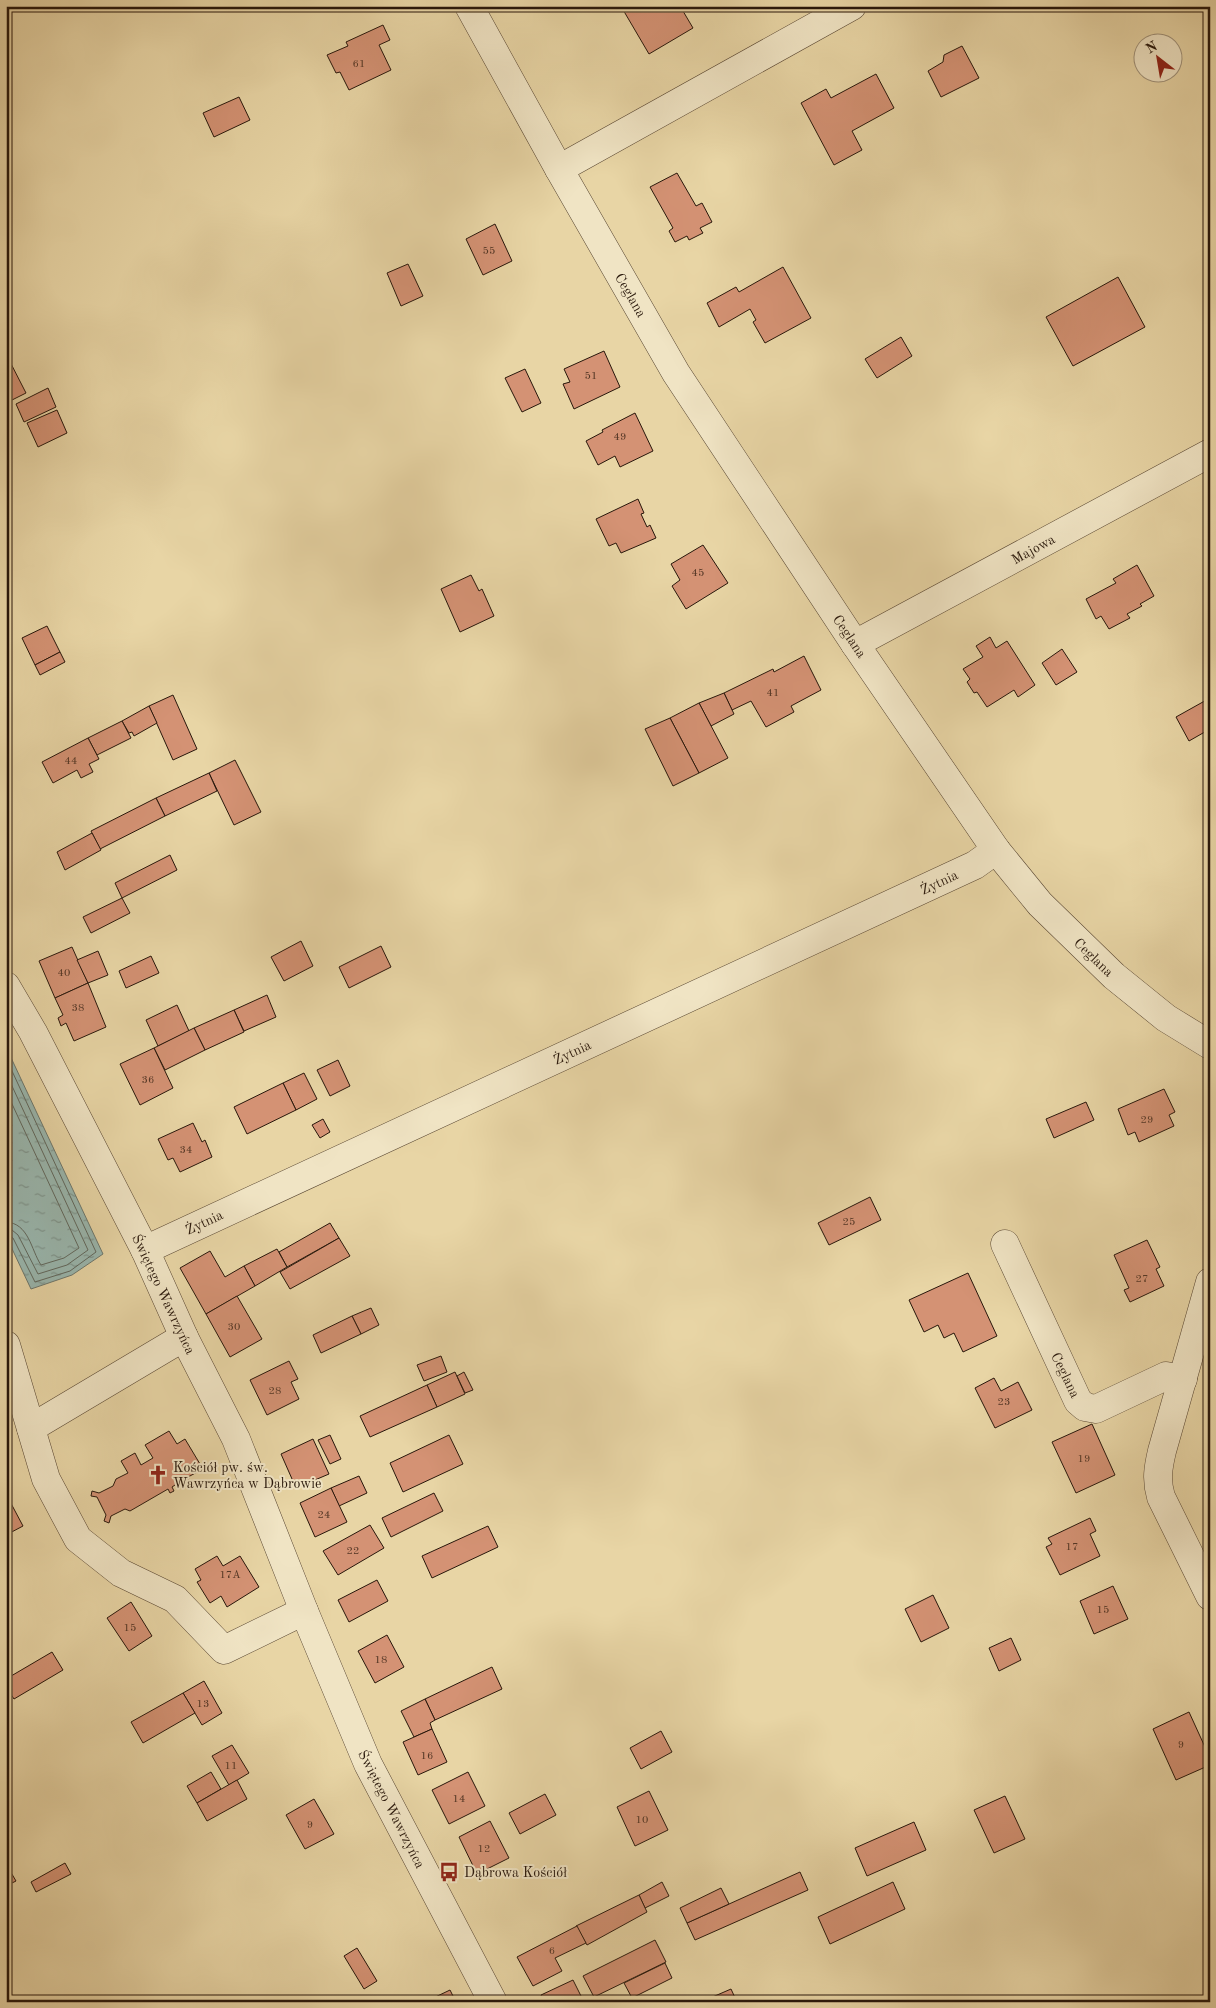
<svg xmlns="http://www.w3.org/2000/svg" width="1216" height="2008" viewBox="0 0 1216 2008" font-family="'Old Standard TT',serif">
	<defs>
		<pattern id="water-ripples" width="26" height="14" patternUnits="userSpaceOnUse" patternTransform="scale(1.25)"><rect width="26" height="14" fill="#99b7af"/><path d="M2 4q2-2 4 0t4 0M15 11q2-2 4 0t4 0" fill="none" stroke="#7d948d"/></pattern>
	</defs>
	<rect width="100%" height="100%" fill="#e8d5a5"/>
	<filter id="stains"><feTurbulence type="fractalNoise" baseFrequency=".004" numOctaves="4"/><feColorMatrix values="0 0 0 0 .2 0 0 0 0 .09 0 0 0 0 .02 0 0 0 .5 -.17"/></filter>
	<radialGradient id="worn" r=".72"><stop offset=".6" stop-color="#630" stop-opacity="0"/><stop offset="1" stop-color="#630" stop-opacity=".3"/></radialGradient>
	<path fill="url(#water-ripples)" stroke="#6c776d" d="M6 1047 103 1254 72 1275 31 1289 6 1236Z"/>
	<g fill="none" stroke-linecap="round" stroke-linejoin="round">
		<g stroke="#60675d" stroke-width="1">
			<path d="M6 1058 96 1252 70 1271 35 1282 13 1238 6 1235"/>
			<path d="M6 1073 88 1250 67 1265 38 1274 18 1235 12 1230 6 1229"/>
			<path d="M6 1091 79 1248 64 1258 41 1265C31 1250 29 1223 6 1222"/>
		</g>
	</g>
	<g fill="#d49274" stroke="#28170b">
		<path d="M626 6H680L693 28 649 54 622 8Z"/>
		<path d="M383 25 390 40 379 45 391 70 349 90 340 72 336 73 327 55 348 46 346 42Z"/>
		<path d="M962 46 979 78 941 97 928 71 943 62 944 55Z"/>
		<path d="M876 74 894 108 852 131 862 150 834 165 801 103 826 89 831 98Z"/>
		<path d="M239 97 250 120 214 137 203 113Z"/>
		<path d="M677 173 696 206 702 203 712 222 700 228 703 233 689 240 687 236 675 242 669 231 673 228 650 187Z"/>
		<path d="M495 224 512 261 483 275 466 239Z"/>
		<path d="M408 264 423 296 401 306 387 273Z"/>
		<path d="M783 267 811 318 765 343 753 322 756 320 750 309 719 327 707 303 736 287 739 292Z"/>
		<path d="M1118 277 1145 327 1073 366 1046 317Z"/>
		<path d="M901 337 912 356 877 378 865 359Z"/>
		<path d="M604 351 620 387 574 409 563 384 570 382 564 369Z"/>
		<path d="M6 354 26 393 6 403Z"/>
		<path d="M525 369 541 403 522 412 505 378Z"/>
		<path d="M48 388 56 407 24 422 16 404Z"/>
		<path d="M57 410 67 433 38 447 27 423Z"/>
		<path d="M635 413 653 451 620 467 615 456 598 465 586 441 603 432 602 430Z"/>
		<path d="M638 499 644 513 641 514 647 527 650 525 656 538 621 553 616 543 609 546 596 519Z"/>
		<path d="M703 545 728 583 686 609 672 586 680 580 671 564Z"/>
		<path d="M1137 565 1154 596 1140 604 1142 606 1127 614 1130 618 1109 629 1101 616 1096 619 1086 599 1116 583 1113 579Z"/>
		<path d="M471 575 479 591 482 589 494 616 460 632 441 589Z"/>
		<path d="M47 626 60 652 35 665 22 638Z"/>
		<path d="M990 637 996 648 1007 641 1035 685 1018 697 1014 690 987 707 977 692 974 693 967 682 970 679 963 669 983 657 976 646Z"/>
		<path d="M1062 649 1077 672 1056 685 1042 663Z"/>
		<path d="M60 652 65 662 40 675 35 665Z"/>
		<path d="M804 656 821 690 791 706 794 712 766 727 751 701 732 710 724 693 773 669 774 672Z"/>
		<path d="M724 693 734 714 711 726 699 703Z"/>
		<path d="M173 695 197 749 173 760 149 706Z"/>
		<path d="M1210 698V729L1189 741 1176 717Z"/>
		<path d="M699 703 728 758 699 773 670 718Z"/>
		<path d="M149 706 157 723 134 736 132 732 129 733 122 721Z"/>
		<path d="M670 718 699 773 673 786 645 729Z"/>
		<path d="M122 721 131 738 97 755 88 738Z"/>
		<path d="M88 738 99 759 89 764 93 772 81 778 77 770 53 783 42 762Z"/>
		<path d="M235 760 261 812 234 825 209 773Z"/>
		<path d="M209 773 217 791 165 816 156 798Z"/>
		<path d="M156 798 165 816 100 849 91 831Z"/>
		<path d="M92 833 101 850 65 870 57 852Z"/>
		<path d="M170 855 177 870 122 898 115 883Z"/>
		<path d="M122 898 130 913 91 933 83 917Z"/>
		<path d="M301 941 313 966 284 981 271 957Z"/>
		<path d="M381 946 391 967 349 988 339 967Z"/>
		<path d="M72 947 88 983 55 998 39 961Z"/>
		<path d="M98 951 108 975 88 983 77 960Z"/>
		<path d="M151 956 159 973 126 988 119 971Z"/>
		<path d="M88 983 106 1027 74 1041 66 1023 61 1026 58 1018 63 1015 55 998Z"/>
		<path d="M267 995 276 1017 244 1031 234 1010Z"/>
		<path d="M177 1005 189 1031 158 1046 146 1020Z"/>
		<path d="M234 1010 244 1032 205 1050 194 1028Z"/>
		<path d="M194 1028 205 1050 165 1070 154 1048Z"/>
		<path d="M154 1048 173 1088 140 1105 120 1064Z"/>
		<path d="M338 1060 350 1086 330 1096 317 1070Z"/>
		<path d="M304 1073 317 1099 296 1110 283 1083Z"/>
		<path d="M283 1083 296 1110 247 1134 234 1107Z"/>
		<path d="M1164 1089 1175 1112 1169 1115 1174 1126 1139 1142 1135 1132 1128 1135 1118 1109Z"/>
		<path d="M1086 1102 1094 1120 1054 1138 1046 1119Z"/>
		<path d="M323 1119 330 1132 320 1138 312 1125Z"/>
		<path d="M193 1123 202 1142 205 1140 212 1157 180 1172 173 1158 168 1160 158 1139Z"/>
		<path d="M870 1197 881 1220 829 1245 818 1223Z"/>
		<path d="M330 1223 339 1238 287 1267 279 1252Z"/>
		<path d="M339 1238 350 1256 290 1289 280 1272Z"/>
		<path d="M1147 1240 1160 1267 1156 1269 1164 1286 1130 1302 1124 1290 1129 1288 1114 1255Z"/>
		<path d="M277 1249 287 1267 255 1286 244 1266Z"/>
		<path d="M210 1251 225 1277 244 1266 255 1286 206 1314 180 1268Z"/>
		<path d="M968 1273 997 1336 963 1352 954 1333 944 1338 938 1325 924 1332 909 1300Z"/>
		<path d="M237 1296 262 1339 230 1357 206 1314Z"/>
		<path d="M371 1308 379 1325 361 1334 352 1316Z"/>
		<path d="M352 1316 361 1334 321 1353 313 1335Z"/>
		<path d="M441 1356 447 1372 424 1381 417 1365Z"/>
		<path d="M289 1361 298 1379 291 1382 299 1399 267 1415 250 1380Z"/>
		<path d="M455 1372 465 1394 437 1407 427 1385Z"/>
		<path d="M464 1372 473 1390 465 1393 457 1376Z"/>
		<path d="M994 1378 1001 1391 1018 1382 1032 1410 995 1428 975 1388Z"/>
		<path d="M427 1385 437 1407 370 1437 360 1416Z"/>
		<path d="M1092 1424 1115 1475 1076 1493 1052 1442Z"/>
		<path d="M169 1431 177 1444 185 1439 203 1469 188 1477 190 1482 187 1484 184 1479 172 1487 174 1491 170 1493 168 1489 130 1511 125 1509 111 1516 109 1523 104 1521 106 1515 97 1497 91 1496 92 1491 99 1493 113 1486 116 1479 128 1473 121 1461 135 1453 141 1465 153 1458 145 1445Z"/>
		<path d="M330 1435 341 1459 330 1464 318 1440Z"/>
		<path d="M449 1435 463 1464 403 1492 390 1463Z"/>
		<path d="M313 1439 329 1474 296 1488 281 1454Z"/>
		<path d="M359 1476 367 1493 339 1506 331 1488Z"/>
		<path d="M331 1488 347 1522 315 1537 300 1503Z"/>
		<path d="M434 1493 443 1511 391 1537 382 1518Z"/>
		<path d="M6 1494 23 1526 6 1535Z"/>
		<path d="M1090 1518 1096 1531 1090 1534 1100 1556 1060 1575 1046 1547 1052 1544 1048 1538Z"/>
		<path d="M370 1525 384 1548 338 1575 323 1551Z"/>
		<path d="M488 1526 498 1547 432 1578 422 1556Z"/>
		<path d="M217 1556 223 1566 240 1556 259 1587 227 1607 221 1596 210 1603 197 1582 201 1580 195 1569Z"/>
		<path d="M377 1580 388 1601 349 1622 338 1600Z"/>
		<path d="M1113 1586 1128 1619 1094 1634 1080 1601Z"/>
		<path d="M933 1595 949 1628 921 1642 905 1609Z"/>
		<path d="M131 1602 152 1636 129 1651 107 1618Z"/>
		<path d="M387 1635 404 1667 375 1683 358 1651Z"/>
		<path d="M1011 1638 1021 1660 999 1671 989 1648Z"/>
		<path d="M52 1652 63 1670 14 1699 6 1687V1679Z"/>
		<path d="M492 1667 502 1689 435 1720 425 1699Z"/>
		<path d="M204 1681 222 1713 202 1725 183 1693Z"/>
		<path d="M183 1693 195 1713 143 1743 131 1722Z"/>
		<path d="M425 1699 435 1720 430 1723 432 1729 414 1737 401 1711Z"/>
		<path d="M1189 1712 1210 1758V1765L1176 1780 1153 1729Z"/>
		<path d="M432 1729 447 1762 418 1775 403 1742Z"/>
		<path d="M661 1731 672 1752 641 1769 630 1748Z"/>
		<path d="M232 1745 249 1773 229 1785 212 1756Z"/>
		<path d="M211 1772 221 1789 197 1803 187 1786Z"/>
		<path d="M468 1772 485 1806 449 1824 432 1790Z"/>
		<path d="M237 1780 247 1799 207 1821 197 1803Z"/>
		<path d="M649 1791 668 1830 635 1846 617 1807Z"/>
		<path d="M545 1794 556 1815 520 1834 509 1813Z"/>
		<path d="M1005 1796 1025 1839 994 1853 974 1810Z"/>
		<path d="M314 1799 334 1834 305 1849 286 1815Z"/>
		<path d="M490 1821 509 1858 477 1874 459 1837Z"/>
		<path d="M914 1822 926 1850 867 1876 855 1848Z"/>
		<path d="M65 1863 71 1874 36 1892 31 1882Z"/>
		<path d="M6 1864 16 1881 8 1885 11 1891 6 1894Z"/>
		<path d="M800 1872 808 1890 695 1940 687 1923Z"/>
		<path d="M662 1882 669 1896 645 1908 639 1895Z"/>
		<path d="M893 1882 905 1909 830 1944 818 1917Z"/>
		<path d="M721 1888 729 1904 687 1923 680 1908Z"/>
		<path d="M639 1895 647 1912 587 1945 576 1926Z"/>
		<path d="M577 1926 586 1943 555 1958 562 1971 533 1986 517 1957Z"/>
		<path d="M655 1940 666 1962 594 1997 583 1976Z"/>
		<path d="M357 1948 377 1981 364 1989 344 1956Z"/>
		<path d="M665 1963 672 1978 632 1998 624 1983Z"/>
		<path d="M573 1980 584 2002H544L541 1995Z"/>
		<path d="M731 1989 737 2002H701Z"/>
		<path d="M450 1990 456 2002H427V2001Z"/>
		<path d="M760 1997 762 2002H751Z"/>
	</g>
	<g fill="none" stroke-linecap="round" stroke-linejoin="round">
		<defs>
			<g id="minor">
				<path d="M469 6 559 169 676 373 855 644 996 850 1040 904 1114 976 1166 1018 1210 1045"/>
				<path d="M559 169 852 6"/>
				<path d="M855 644 1210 453"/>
				<path d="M6 986 33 1032 145 1250 184 1337 236 1439 304 1611 368 1764 493 2002"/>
				<path d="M1005 1244 1078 1401 1085 1407 1096 1409 1166 1376 1183 1379"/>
				<path d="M145 1250 975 865 996 850"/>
				<path d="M1210 1282 1162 1451C1158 1468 1156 1480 1161 1497L1210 1596"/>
				<path d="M6 1345 46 1479 78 1539 121 1573 175 1599 224 1650 304 1611"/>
				<path d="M31 1428 184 1337"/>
			</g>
		</defs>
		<use href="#minor" stroke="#584632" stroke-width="29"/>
		<use href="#minor" stroke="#f0e4c4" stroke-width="28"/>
	</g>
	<defs>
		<symbol id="church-bare" viewBox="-9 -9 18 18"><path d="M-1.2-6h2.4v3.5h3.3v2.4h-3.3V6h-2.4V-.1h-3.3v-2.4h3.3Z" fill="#8f2418" stroke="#f0e4c4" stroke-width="2.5" paint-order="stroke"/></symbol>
		<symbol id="bus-bare" viewBox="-9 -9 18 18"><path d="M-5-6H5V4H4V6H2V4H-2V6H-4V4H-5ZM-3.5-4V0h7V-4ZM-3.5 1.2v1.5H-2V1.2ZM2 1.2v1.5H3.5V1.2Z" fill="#8f2418" stroke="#f0e4c4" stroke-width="2.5" paint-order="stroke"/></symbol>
	</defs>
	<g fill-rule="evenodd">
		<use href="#church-bare" x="144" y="1461" width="28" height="28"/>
		<use href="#bus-bare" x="435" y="1858" width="28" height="28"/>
	</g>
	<g text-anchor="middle" stroke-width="4" stroke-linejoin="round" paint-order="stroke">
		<g font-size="11" fill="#533625">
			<text x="359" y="67">61</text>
			<text x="489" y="254">55</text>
			<text x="591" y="379">51</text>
			<text x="620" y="440">49</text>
			<text x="698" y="576">45</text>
			<text x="773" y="696">41</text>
			<text x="71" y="764">44</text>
			<text x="64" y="976">40</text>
			<text x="78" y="1011">38</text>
			<text x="148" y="1083">36</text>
			<text x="1147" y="1123">29</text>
			<text x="186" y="1153">34</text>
			<text x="849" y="1225">25</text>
			<text x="1142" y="1282">27</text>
			<text x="234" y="1330">30</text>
			<text x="275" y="1394">28</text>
			<text x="1004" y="1405">23</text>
			<text x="1084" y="1462">19</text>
			<text x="324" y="1518">24</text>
			<text x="1072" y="1550">17</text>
			<text x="353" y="1554">22</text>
			<text x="230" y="1578">17A</text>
			<text x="1103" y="1613">15</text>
			<text x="130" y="1631">15</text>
			<text x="381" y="1663">18</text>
			<text x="203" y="1707">13</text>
			<text x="1181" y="1748">9</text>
			<text x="427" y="1759">16</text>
			<text x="231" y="1769">11</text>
			<text x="459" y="1802">14</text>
			<text x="642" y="1823">10</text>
			<text x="310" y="1828">9</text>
			<text x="484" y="1852">12</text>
			<text x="552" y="1954">6</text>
		</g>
		<g font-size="14" fill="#28170b" stroke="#f0e4c4">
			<text transform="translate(631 295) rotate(60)" y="5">Ceglana</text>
			<text transform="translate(1033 549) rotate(-29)" y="5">Majowa</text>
			<text transform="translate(850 636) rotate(56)" y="5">Ceglana</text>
			<text transform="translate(939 882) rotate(-25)" y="5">Żytnia</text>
			<text transform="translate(1094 957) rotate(44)" y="5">Ceglana</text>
			<text transform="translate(572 1052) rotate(-25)" y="5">Żytnia</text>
			<text transform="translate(204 1222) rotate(-25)" y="5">Żytnia</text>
			<text transform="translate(164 1294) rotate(65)" y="5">Świętego Wawrzyńca</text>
			<text transform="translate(1066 1375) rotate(64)" y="5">Ceglana</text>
			<text transform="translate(392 1809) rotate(63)" y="5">Świętego Wawrzyńca</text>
		</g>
		<g font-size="14" fill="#28170b" stroke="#f0e4c4" text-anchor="start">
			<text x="173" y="1472">Kościół pw. św.<tspan x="173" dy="16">Wawrzyńca w Dąbrowie</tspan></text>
			<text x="464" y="1877">Dąbrowa Kościół</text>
		</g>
	</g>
	<rect width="1216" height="2008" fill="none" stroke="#e8d5a5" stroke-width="25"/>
	<rect x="8" y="8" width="1201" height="1993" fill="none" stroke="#28170b" stroke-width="2.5"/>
	<rect x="12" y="12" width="1191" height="1983" fill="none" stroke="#28170b"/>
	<g transform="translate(1158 58) rotate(329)"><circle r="24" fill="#f0e4c4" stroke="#a0927a"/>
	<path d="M0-4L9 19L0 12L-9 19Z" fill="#8f2418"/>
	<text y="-8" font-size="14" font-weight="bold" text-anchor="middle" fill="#28170b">N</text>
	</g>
	<rect width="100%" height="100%" filter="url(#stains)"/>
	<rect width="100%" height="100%" fill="url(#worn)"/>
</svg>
